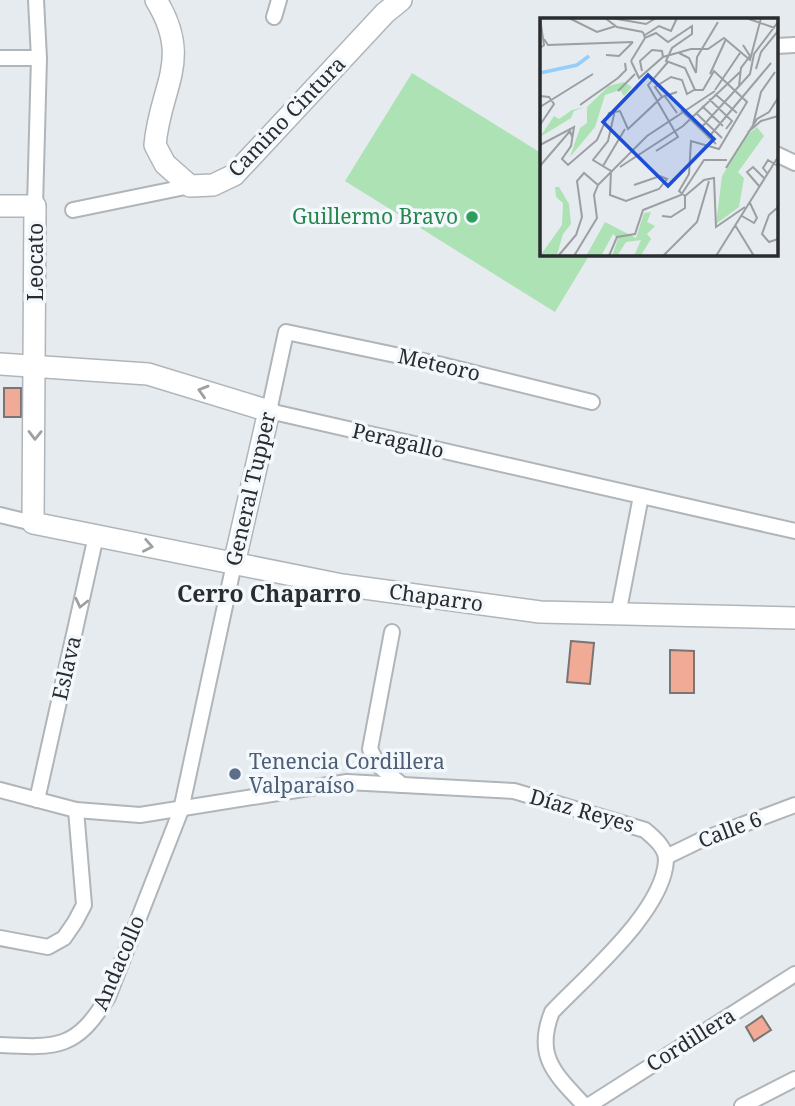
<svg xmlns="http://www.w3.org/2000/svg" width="795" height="1106" viewBox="0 0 795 1106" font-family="'Noto Serif',serif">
	<rect width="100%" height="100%" fill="#e6ebef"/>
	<path fill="#ace2b4" d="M412 73 541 153V254H590L555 312 345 181Z"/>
	<g fill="#f1aa96" stroke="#7a7472" stroke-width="2">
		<rect x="4" y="388" width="17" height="29"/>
		<path d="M571 641 594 643 590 684 567 682Z"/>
		<path d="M670 650 694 651V693H670Z"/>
		<path d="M762 1016 771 1030 754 1041 746 1027Z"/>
	</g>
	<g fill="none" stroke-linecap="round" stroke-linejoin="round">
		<defs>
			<g id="street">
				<path d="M274 17 279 0"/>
				<path d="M776 46 795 45"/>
				<path d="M0 58H39"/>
				<path d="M776 154 795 163"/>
				<path d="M35 206 39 58 36 0"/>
				<path d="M73 210 190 186"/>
				<path d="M592 402 438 364 286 332 269 411 795 531"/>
				<path d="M0 515 33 523"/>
				<path d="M618 615 641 496"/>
				<path d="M392 632 370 749 378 765 402 785"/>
				<path d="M0 790 76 810 140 815 347 782 514 791 645 830C653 837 666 847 666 860 664 911 586 976 552 1012 534 1057 556 1075 585 1106"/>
				<path d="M37 800 96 536"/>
				<path d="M666 857 699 841 795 805"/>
				<path d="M0 938 48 947 64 938 75 922 84 905 76 810"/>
				<path d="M0 1045C58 1048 76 1049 108 997L181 810 234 564"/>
				<path d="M588 1106 795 974"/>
				<path d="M742 1106 795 1079"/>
			</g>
			<g id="secondary">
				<path d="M156 0C193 60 160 86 155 145L165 164 190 186 213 185 234 175 385 13 401 0"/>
				<path d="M0 206H35L33 523 342 585 540 612 795 618"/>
				<path d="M0 364 148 374 269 411 234 564"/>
			</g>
		</defs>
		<use href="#street" stroke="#b0b5b9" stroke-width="18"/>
		<use href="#secondary" stroke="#b0b5b9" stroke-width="24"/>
		<use href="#street" stroke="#fff" stroke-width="14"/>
		<use href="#secondary" stroke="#fff" stroke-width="21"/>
	</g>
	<defs><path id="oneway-chevron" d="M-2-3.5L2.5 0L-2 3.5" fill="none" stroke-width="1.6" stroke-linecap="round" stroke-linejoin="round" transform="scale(1.75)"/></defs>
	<g stroke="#9fa0a1">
		<use href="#oneway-chevron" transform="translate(203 391) rotate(-163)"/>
		<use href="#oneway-chevron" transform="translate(35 435) rotate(91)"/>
		<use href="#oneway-chevron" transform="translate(148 546) rotate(11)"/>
		<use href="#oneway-chevron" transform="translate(81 603) rotate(103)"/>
	</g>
	<circle fill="#2e9e5b" stroke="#f3f8fd" stroke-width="2.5" cx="472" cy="217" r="7"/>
	<circle fill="#5c6f8a" stroke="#f3f8fd" stroke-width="2.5" cx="235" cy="774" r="7"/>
	<g text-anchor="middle" stroke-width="7" stroke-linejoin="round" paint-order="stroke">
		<g font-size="21" fill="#2a2c2e" stroke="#f3f8fd">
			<text transform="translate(287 117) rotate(-46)" y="7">Camino Cintura</text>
			<text transform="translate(36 262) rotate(-90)" y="7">Leocato</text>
			<text transform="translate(439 365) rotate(13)" y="7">Meteoro</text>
			<text transform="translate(398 441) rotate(13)" y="7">Peragallo</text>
			<text transform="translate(251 489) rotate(-77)" y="7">General Tupper</text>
			<text transform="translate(436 598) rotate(8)" y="7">Chaparro</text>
			<text transform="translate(67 668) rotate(-77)" y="7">Eslava</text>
			<text transform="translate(582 811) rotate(16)" y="7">Díaz Reyes</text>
			<text transform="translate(730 830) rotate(-21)" y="7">Calle 6</text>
			<text transform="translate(119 963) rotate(-67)" y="7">Andacollo</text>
			<text transform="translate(691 1040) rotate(-32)" y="7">Cordillera</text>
		</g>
		<g font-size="21" fill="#27864d" stroke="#f3f8fd" text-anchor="end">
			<text x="458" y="224">Guillermo Bravo</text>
		</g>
		<g font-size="21" fill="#4e5e75" stroke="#f3f8fd" text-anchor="start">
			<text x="249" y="769">Tenencia Cordillera<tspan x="249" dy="24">Valparaíso</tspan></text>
		</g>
		<g font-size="23" font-weight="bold" fill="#2a2c2e" stroke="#f3f8fd">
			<text x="269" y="602">Cerro Chaparro</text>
		</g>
	</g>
	<g transform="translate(540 18)">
		<rect width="238" height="238" fill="#e6ebef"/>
		<path d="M84 64 92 69 84 78 80 72 65 77 55 109 30 139 40 110 47 105V89L69 68ZM44 89 34 93 31 100 0 119 14 98 19 101 32 92ZM217 109 224 118 198 154 204 160 199 189 176 206 182 158 207 117ZM15 169H19L29 186 31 206 23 216 17 237 0 238 22 207 23 185 16 179ZM111 194 107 204 115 208 107 216 111 221 101 237 94 238 101 222 86 224 77 238H72L78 221 73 216 61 238H46L65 204 96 220 104 195Z" fill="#ace2b4"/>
		<path fill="none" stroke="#94cefc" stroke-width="3.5" d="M0 55 37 47 49 38"/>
		<path fill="none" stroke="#9b9fa2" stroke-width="2" d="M29 0 57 14 76 8M65 0 77 9 103 14M71 0 106 6 116 0M209 1 235 10M103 14 105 20 116 15 128 24 152 8V16L132 30 126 43 145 50 155 72H163L174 53 207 84 179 131 151 123 149 156 139 173 145 178 164 162 174 160 176 209 205 189M105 17 119 8 131 13 137 0M4 21 8 27 93 24M0 30 4 27 0 0M139 35 149 40 156 55M66 37 79 38 93 24M91 43 99 60 123 39 151 31H168L184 20 210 42 221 0M91 43 105 20M216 51 221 34 238 13M102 53 100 43 112 32 122 33 123 39M156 55 157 39 178 4M170 56 186 21M199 68 201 50 210 38 203 27M175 72 200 35M78 73 95 56M175 76 197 95M124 77 137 95M0 78 9 79 14 86 0 107M122 79 115 69 131 59 142 62 147 76 154 72M169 81 192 103 186 111M40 87 78 60 86 52 85 45M162 88 183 108M0 89 53 56M75 92 68 123 53 142 71 153 70 177 86 183 119 171 127 161 120 158 94 167M141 92 176 126M157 96 182 120M213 107 221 74 235 54M160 111 210 56 214 36 238 4M208 114 221 103 238 98M168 120 231 45M0 127 34 109 31 128 22 141 28 147 57 122 69 95 80 93 88 111 122 79 137 74M116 133 138 119 108 67 128 44M0 148 30 113 32 119M63 148 85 111M80 149 143 108 200 54M186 150 217 101 229 94 238 80M227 155 223 150 228 142 238 148M219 168 207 154 213 149 224 160M238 189 229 197 222 216 229 224 238 221M122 198 131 199 145 190V178M202 198 214 205 217 200 210 185M195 207 214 238M19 237 36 217 42 199 37 163 44 155 58 167M34 238 57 200 54 177 58 167 107 118 175 73M69 238 77 219 95 216 103 192 141 177 164 142H187M123 238 157 204 169 163M176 238 238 139"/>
		<path fill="#1d4ed8" fill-opacity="0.15" stroke="#1d4ed8" stroke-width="3.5" d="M108 57 174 121 128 168 63 104Z"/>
		<rect width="238" height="238" fill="none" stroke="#2a2c2e" stroke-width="3.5"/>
	</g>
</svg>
